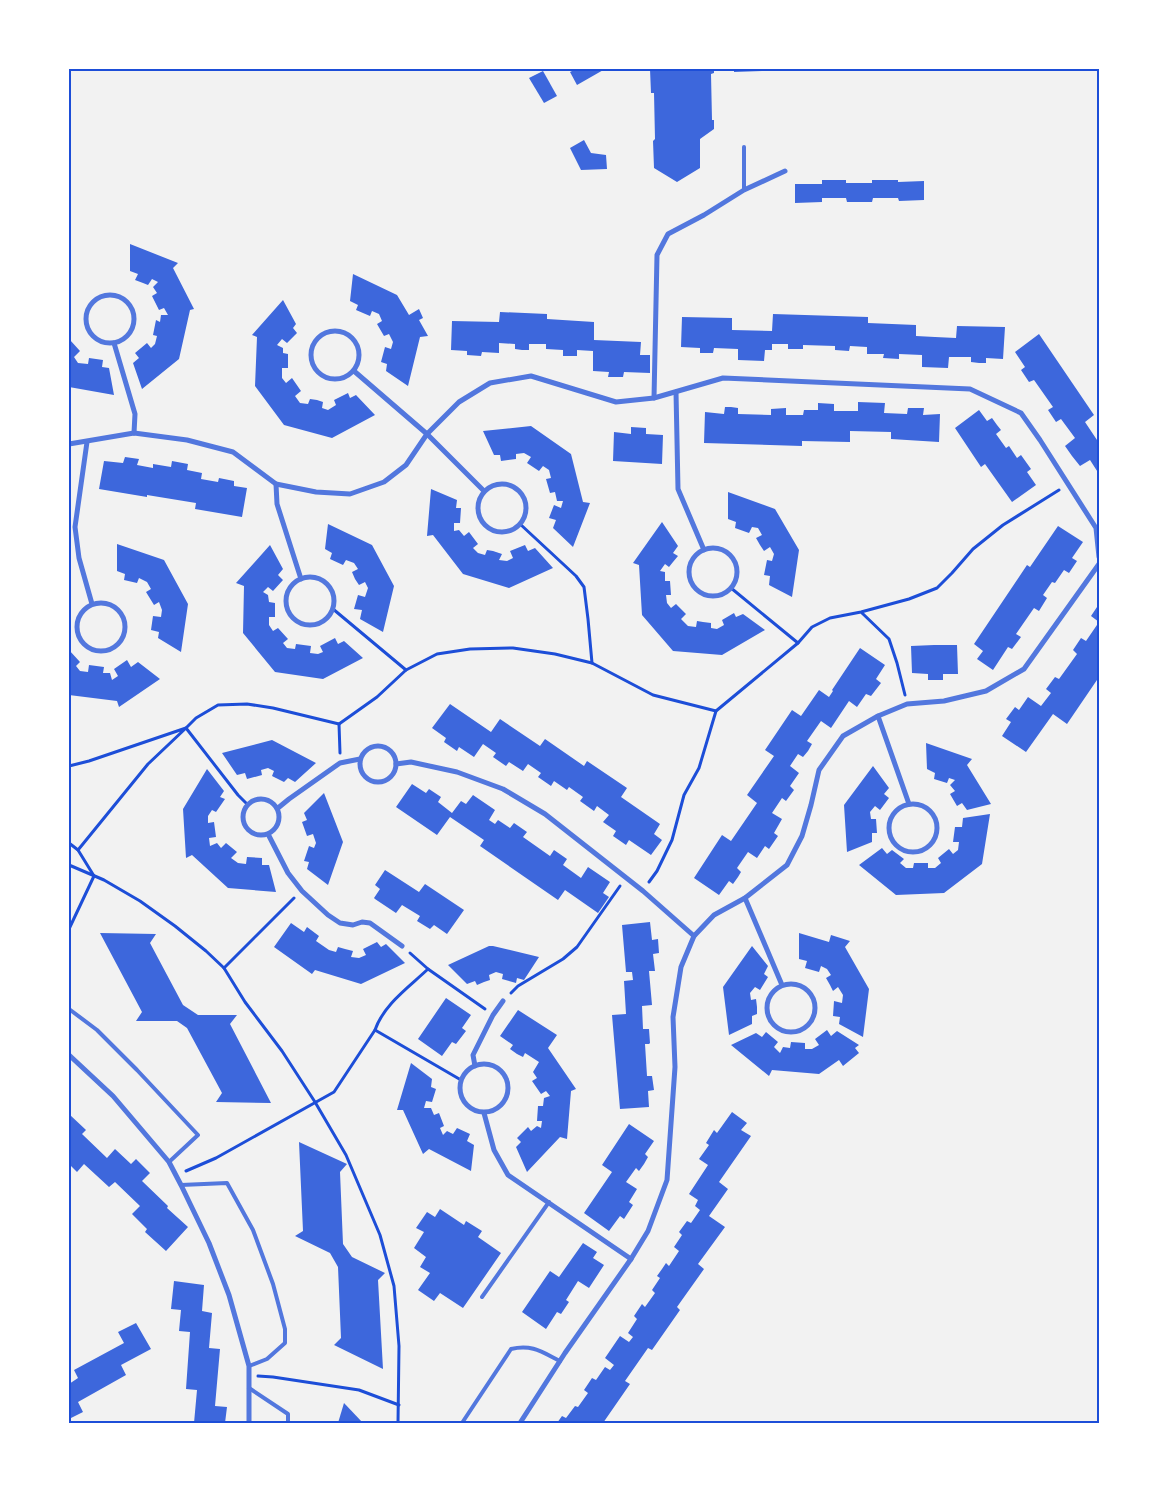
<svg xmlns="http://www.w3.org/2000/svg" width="1168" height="1492" viewBox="0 0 1168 1492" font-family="Montserrat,sans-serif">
	<rect width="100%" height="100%" fill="#f2f2f2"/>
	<g fill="#3d67dc">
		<path d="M571 69H605L577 85 570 72 572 71Z"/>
		<path d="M650 69H714V73L711 74 712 120H714V129L700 139V168L677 182 654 168 653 141 655 139 654 93H651Z"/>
		<path d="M734 69H762V71L734 72Z"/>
		<rect x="790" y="69" width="28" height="2"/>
		<path d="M543 71 557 96 544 103 529 78Z"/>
		<path d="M584 140 591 153 606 155 607 169 581 170 570 148Z"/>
		<path d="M822 180H846V183H872V180H898V182L924 181V200L899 201 898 198H873L872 202H847L846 198H822V202L795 203V184H822Z"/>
		<path d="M130 244 178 263 173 268 194 309 190 310 179 359 142 389 133 363 139 358 135 353 147 343 151 348 155 344 157 336 153 335 156 320 160 322 161 315H168L164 308 159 310 152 296 157 293 153 287 158 282 152 279 148 285 143 283 135 280 138 274 130 271Z"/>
		<path d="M353 274 397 295 409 315 419 309 423 318 419 320 428 336 420 337 408 386 386 371 387 364 381 362 385 347 391 349 393 342 389 334 384 336 377 324 382 321 379 314 372 311 370 316 356 310 358 305 350 301Z"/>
		<path d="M283 300 296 324 293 328 297 333 287 343 282 339 277 345 283 348V353L288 354V368H282V378L286 383 292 378 301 391 295 396 300 403 308 404 310 399 317 400 323 402 322 408 328 410 336 405 334 400 348 393 350 398 356 395 375 415 332 438 284 425 255 386 257 337 252 335Z"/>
		<path d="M500 312 547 314V319L594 322V340L641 342 640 355H650V373L624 372 623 377H608L609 372 593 371V351L577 350V356H563V350L546 349V344H529V350H522L515 349V344L499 343V353L482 352 481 356 467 355V351L451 350 452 321 499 322Z"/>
		<path d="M773 314 868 317V323L916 325V336L935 337 956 338 957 326 1005 327 1003 359 986 358V363H979L971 362V357H949L948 368 922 367V355L899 354V359L883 358 884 354H867V347L850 346 849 351 835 350V346L803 345V349H788V344H772V350H765L764 361 738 360V349L714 348 713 353H700V348L681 347 682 317 732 318V330L772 331Z"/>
		<path d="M1039 334 1094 415 1085 422 1099 443V474L1090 460 1080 466 1072 456 1065 446 1075 438 1061 419 1056 422 1048 410 1053 407 1034 380 1029 382 1021 370 1025 367 1015 352Z"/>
		<path d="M70 340 80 351 74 357 78 363 88 364 89 358 103 360 102 367 109 368 114 395 69 387V341Z"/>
		<path d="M858 402 885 403 884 413 907 414 908 408H924L923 415 940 414 939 442 891 439V432L850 431V442L802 441V446L704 443 705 412 724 414 725 407H731L738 408V414L771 415V409L786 408V415H803L804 410H818V403L834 404V411H858Z"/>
		<path d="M979 410 987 421 992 418 997 425 1001 430 996 434 1006 448 1009 446 1017 458 1021 455 1031 469 1027 472 1036 485 1012 502 985 464 981 467 955 428Z"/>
		<path d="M531 426 571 454 583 502 590 503 573 547 553 528 556 520 549 518 554 505 561 508 563 501H557L555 492 550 493 546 479 551 478 549 470 543 466 539 471 527 463 531 457 524 453 516 454V459L501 461 500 455H494L483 431Z"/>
		<path d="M631 427 646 428V434L663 435 662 464 613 461 614 432 631 434Z"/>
		<path d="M125 457 139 459 137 465 153 468V464L171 467 172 461 188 464 187 470 202 473 201 479 218 482 219 478 234 481V486L247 488 242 517 195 509 196 503 147 495V497L99 489 104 461 123 463Z"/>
		<path d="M431 489 457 500 456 508H461L460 523H454V531L459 530 464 536 469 532 478 544 473 548 478 553 485 555 487 550 493 551 502 554 499 560 507 561 513 558 510 551 525 545 528 551 535 548 553 568 509 588 463 574 433 535 427 536Z"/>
		<path d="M728 492 775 509 799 550 792 597 769 585 770 576 764 575 767 560 772 561 774 554 770 547 764 551 760 545 756 538 762 535 758 528 752 527 749 533 735 528 736 522 728 519Z"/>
		<path d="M662 522 678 546 673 553 678 556 673 562 669 567 665 564 660 571 665 572V581H670L671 595H666L667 603 671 608 676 604 686 614 681 619 688 626 696 627 697 621 703 622 711 623V628L717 629 724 625 722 620 734 613 736 617 743 614 765 630 722 655 673 651 642 615 639 565 633 563Z"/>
		<path d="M328 524 372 545 394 586 383 632 360 619 362 610 354 609 358 595 365 597 368 588 365 582 359 585 355 579 352 572 358 569 354 563 346 560 343 565 330 559 332 553 325 549Z"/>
		<path d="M1058 526 1083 542 1072 558 1077 561 1069 573 1064 570 1055 583 1052 582 1043 595 1047 598 1039 611 1034 608 1016 634 1021 637 1012 649 1008 647 993 670 977 659 983 651 974 644 1027 565 1030 567Z"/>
		<path d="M117 544 164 560 188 604 181 652 158 638 159 632 151 630 153 616 161 617 162 610 159 602 154 605 146 592 151 589 147 582 139 578 137 583 124 580 125 574 117 571Z"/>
		<path d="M270 545 283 569 278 575 283 580 273 591 268 587 263 592 268 595 269 602 275 603V617H269V625L273 631 278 628 288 639 283 643 287 648 295 649 296 644 311 646 310 653 318 654 323 652 320 646 335 638 338 644 344 641 363 658 323 679 275 672 243 633 244 586 236 583Z"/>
		<path d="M1099 604V677L1067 724 1053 714 1026 752 1002 736 1011 722 1006 719 1015 707 1019 710 1028 697 1041 706 1051 693 1046 689 1055 677 1059 679 1077 654 1073 650 1081 638 1086 641 1099 622 1091 616Z"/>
		<path d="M934 645H957L958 674H943V680H928V674L912 673 911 646Z"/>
		<path d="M860 648 885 665 876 679 881 683 871 696 866 694 857 707 849 701 831 728 821 721 807 741 812 744 808 751 803 757 798 754 790 766 799 773 790 786 794 790 786 801 782 798 772 813 782 819 774 833 778 836 769 849 765 846 757 858 748 852 737 868 741 872 738 877 733 884 729 881 719 895 694 878 722 835 731 841 757 803 747 795 774 756 765 750 792 710 801 716 819 690 829 697 833 691 832 690Z"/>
		<path d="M69 650 80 662 76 666 80 671 88 672 89 665 104 667 103 673H110L112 680 118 676 114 669 127 660 131 667 138 662 160 679 119 707 117 701 69 695Z"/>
		<path d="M450 704 491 732 500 719 540 746 545 739 584 766 587 761 627 788 621 797 660 824 654 834 662 840 651 855 629 840 626 845 613 836 616 831 603 822 609 815 597 806 594 811 580 801 583 797 569 787 567 790 554 781 551 786 538 777 541 773 528 764 523 771 509 762 506 766 493 757 496 753 483 744 474 757 459 747 457 751 444 742 446 738 432 728Z"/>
		<path d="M272 740 316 763 295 782 288 778 284 782 272 776 274 771 268 768 261 770 262 775 247 779 245 773 237 775 222 753Z"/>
		<path d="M926 743 972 759 967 765 991 804 967 810 962 803 957 806 950 794 955 791 950 785 955 780 949 778 947 783 934 779 935 773 927 769Z"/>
		<path d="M873 766 889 788 884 794 889 798 880 810 875 806 870 812 871 819H876L877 833H872V842L847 852 844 805Z"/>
		<path d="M207 769 224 791 220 797 225 799 216 812 212 810 208 816V823L214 822 216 837 209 838 210 846 217 843 221 848 226 843 237 852 231 858 238 863 246 864 247 857 262 858V865H269L276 892 228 888 192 855 186 858 183 809Z"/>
		<path d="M412 784 426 793 429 789 441 797 438 802 452 813 461 801 466 804 473 795 495 810 489 820 495 824 498 820 510 828 514 823 527 832 523 837 550 856 554 850 567 859 563 865 581 878 588 867 610 882 603 893 609 897 598 913 565 890 558 900 480 846 484 840 450 817 437 835 396 807Z"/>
		<path d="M324 793 343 842 328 885 307 869 309 862 304 861 309 846 314 848 316 843 313 834 307 836 302 822 307 820 304 813Z"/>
		<path d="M990 814 982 864 944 893 896 895 859 865 882 848 887 854 892 850 904 859 900 863 906 868H913L914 863H928V868H935L941 863 938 858 949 849 953 854 958 850 959 842H953L955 827H962L963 818Z"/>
		<path d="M385 870 419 892 425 884 464 910 447 934 434 925 430 929 417 921 420 916 402 905 396 913 375 899 374 898 380 889 375 885Z"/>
		<path d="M650 922 652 940 658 939 659 953 653 954 655 971H649L652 1005 642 1006 643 1029H649L650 1043 649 1044H645L647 1076H652L654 1090 648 1091 649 1107 620 1109 612 1015 626 1014 624 981 633 980 632 972H626L622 925Z"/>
		<path d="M291 923 304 932 307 927 319 936 316 941 329 950 336 952 338 947 345 949 353 951 351 957 359 958 366 955 363 949 377 942 381 947 386 944 405 963 361 984 315 970 312 974 274 947Z"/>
		<path d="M100 933 156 934 150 943 183 1005 198 1015H237L230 1024 271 1103 216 1102 222 1093 187 1028 177 1021H136L142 1012Z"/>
		<path d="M799 933 829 942 831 935 850 941 845 947 869 989 863 1037 839 1024 840 1017 833 1016 834 1001 842 1003 843 995 838 987 833 991 830 985 826 978 831 975 827 969 821 966 819 972 805 968 807 961 799 959Z"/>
		<path d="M489 946H493L539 957 524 980 517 978 516 983 502 979 503 974 496 972 489 975 490 980 484 982 477 985 475 981 467 984 448 965Z"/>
		<path d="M752 946 768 966 764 974 768 977 760 990 755 987 750 993 751 1000 756 999 757 1007V1014L752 1016V1024L729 1035 723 987Z"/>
		<path d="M446 998 471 1015 462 1028 466 1031 456 1044 452 1042 442 1056 418 1039Z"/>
		<path d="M518 1010 557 1035 548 1048 576 1089 571 1091 567 1139 560 1137 527 1172 516 1147 521 1142 517 1138 528 1127 531 1131 537 1126 541 1128 542 1121H537L538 1106H543L544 1098 550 1096 546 1091 541 1094 532 1081 537 1078 533 1072 539 1062 525 1053 523 1057 517 1054 510 1049 513 1045 500 1036Z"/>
		<path d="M827 1030 831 1036 837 1031 859 1045 855 1048 859 1053 843 1066 839 1060 819 1074 772 1070 769 1076 731 1045 756 1033 762 1037 766 1032 778 1042 774 1047 780 1053 783 1047 790 1048 791 1042 805 1043V1049H812L819 1045 815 1039Z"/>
		<path d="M411 1063 432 1079 431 1087 436 1089 432 1102 426 1101 424 1108H431L434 1115 439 1113 444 1126 440 1128 443 1135 447 1131 453 1134 457 1128 470 1134 467 1141 474 1145 471 1171 429 1149 423 1154 403 1110H397Z"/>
		<path d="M732 1112 747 1123 741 1130 751 1136 719 1182 728 1189 709 1216 725 1227 698 1264 704 1269 677 1307 680 1310 652 1350 648 1348 625 1381 630 1384 603 1423H557L562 1416 566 1418 575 1406 578 1407 588 1393 584 1390 592 1378 596 1380 605 1367 610 1370 614 1365 605 1358 620 1336 629 1342 633 1337 628 1333 637 1319 634 1316 642 1304 645 1307 655 1293 652 1290 660 1278 657 1276 662 1269 666 1263 669 1266 679 1251 674 1247 682 1235 679 1232 687 1221 691 1223 700 1210 695 1206 698 1200 689 1194 708 1165 699 1159 709 1145 706 1143 714 1130 717 1133Z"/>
		<path d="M69 1114 86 1130 82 1134 107 1158 115 1149 131 1164 136 1159 150 1173 142 1181 168 1206 167 1208 188 1227 166 1251 145 1232 147 1229 132 1214 140 1206 115 1182 109 1187 84 1164 77 1172 69 1164Z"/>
		<path d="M629 1124 654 1141 645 1154 648 1157 644 1164 639 1171 636 1168 626 1182 637 1189 629 1202 633 1205 624 1219 620 1216 609 1231 584 1213 612 1172 602 1165Z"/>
		<path d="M299 1142 347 1164 340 1172 343 1244 352 1257 385 1273 378 1280 383 1369 334 1345 341 1338 338 1267 330 1253 295 1236 303 1231Z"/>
		<path d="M440 1209 464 1225 466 1221 482 1231 478 1237 501 1253 463 1308 440 1293 434 1301 418 1290 430 1273 420 1267 426 1257 414 1248 424 1232 416 1228 427 1212 435 1217Z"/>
		<path d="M583 1243 597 1252 593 1258 604 1265 589 1288 578 1281 566 1300 569 1302 561 1314 557 1312 546 1329 522 1312 550 1271 559 1277Z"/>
		<path d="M174 1281 204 1285 202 1311 212 1313 209 1348 220 1349 215 1406 227 1407 225 1423H194L197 1390 186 1389 190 1332 179 1331 181 1310 171 1309Z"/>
		<path d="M136 1323 151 1349 121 1365 126 1375 78 1402 83 1412 69 1419V1384L78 1378 74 1370 124 1343 118 1332Z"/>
		<path d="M344 1403 363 1423H338Z"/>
	</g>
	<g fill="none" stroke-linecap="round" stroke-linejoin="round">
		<g stroke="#1d4ed8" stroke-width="3">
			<path d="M520 524 576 576 584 587 588 619 592 663 653 695 716 711"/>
			<path d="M731 588 798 643"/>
			<path d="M333 609 406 670"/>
			<path d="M862 613 889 639 897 663 905 695"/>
			<path d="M339 724 340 753"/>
			<path d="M69 766 89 761 186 728 148 764 78 850"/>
			<path d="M247 804 238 795 186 728 196 718 218 705 247 704 273 708 339 724 377 697 406 670 437 654 470 649 513 648 555 654 592 663"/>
			<path d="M69 843 78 850 94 876 69 929"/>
			<path d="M69 865 104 880 140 901 175 926 206 951 224 968 245 1002 282 1051 315 1102 346 1155 380 1235 394 1286 399 1346 398 1423"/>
			<path d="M649 882 657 871 672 840 684 795 699 768 716 711 798 643 812 627 830 618 861 612 909 599 937 588 952 573 973 549 1003 525 1059 490"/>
			<path d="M410 953 428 969 485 1009"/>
			<path d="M224 968 294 898"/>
			<path d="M511 993 518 986 563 959 577 947 620 886"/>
			<path d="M375 1030 461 1080"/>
			<path d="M186 1171 216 1158 334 1092 375 1030C384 1004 409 987 428 969"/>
			<path d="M258 1376 273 1377 359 1390 399 1405"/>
		</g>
		<g stroke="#5277de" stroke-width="4">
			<path d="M744 147V190"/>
			<path d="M69 1009 97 1030 137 1070 198 1135 169 1162"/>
			<path d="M181 1185 227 1183 253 1230 273 1284 285 1329V1343L267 1359 249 1366"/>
			<path d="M482 1297 549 1202"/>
			<path d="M249 1388 288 1414V1423"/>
			<path d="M462 1423 511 1349C532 1344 542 1352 560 1361"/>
		</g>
		<g stroke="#5277de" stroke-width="5">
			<circle cx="110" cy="319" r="24"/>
			<circle cx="335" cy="355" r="24"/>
			<path d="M114 343 135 414 134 433"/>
			<path d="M354 371 427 434 484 491"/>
			<path d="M676 392 678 489 704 550"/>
			<path d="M654 398 657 255 668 234 704 215 744 190 785 171"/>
			<path d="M87 442 75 527 79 558 92 604"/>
			<path d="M69 444 134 433 187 440 233 452 276 484 316 492 350 494 384 482 406 465 427 434 459 402 490 383 531 376 616 402 654 398 723 378 970 389 1021 413 1040 440 1096 528 1099 557"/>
			<path d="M276 484 277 504 301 579"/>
			<circle cx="502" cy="508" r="24"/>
			<circle cx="713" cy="572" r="24"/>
			<circle cx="310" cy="601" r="24"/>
			<circle cx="101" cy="627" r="24"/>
			<path d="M878 716 909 804"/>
			<circle cx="378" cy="764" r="18"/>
			<path d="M396 764 411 762 457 772 503 789 545 814 643 891 694 936"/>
			<circle cx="261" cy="817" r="18"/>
			<circle cx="913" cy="828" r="24"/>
			<path d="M278 808 289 799 340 763 360 759"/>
			<path d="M268 834 288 873 302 891 328 915 340 923 353 925 362 922 370 923 402 946"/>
			<path d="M745 898 782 985"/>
			<circle cx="791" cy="1008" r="24"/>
			<path d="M69 1055 113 1096 169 1162 181 1185 209 1243 229 1295 249 1366V1423"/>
			<circle cx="484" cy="1088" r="24"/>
			<path d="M475 1066 473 1055 493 1015 503 1001"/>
			<path d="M484 1113 494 1150 508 1175 631 1259"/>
			<path d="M520 1423 565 1353 631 1259 648 1231 667 1180 675 1067 673 1017 681 967 694 936 714 915 745 898 787 865 802 836 811 805 819 770 843 736 878 716 907 704 944 701 986 691 1024 669 1099 564"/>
		</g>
	</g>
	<rect width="1168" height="1492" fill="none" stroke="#ffffff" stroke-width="140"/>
	<rect x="70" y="70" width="1028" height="1352" fill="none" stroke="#1d4ed8" stroke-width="2"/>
</svg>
